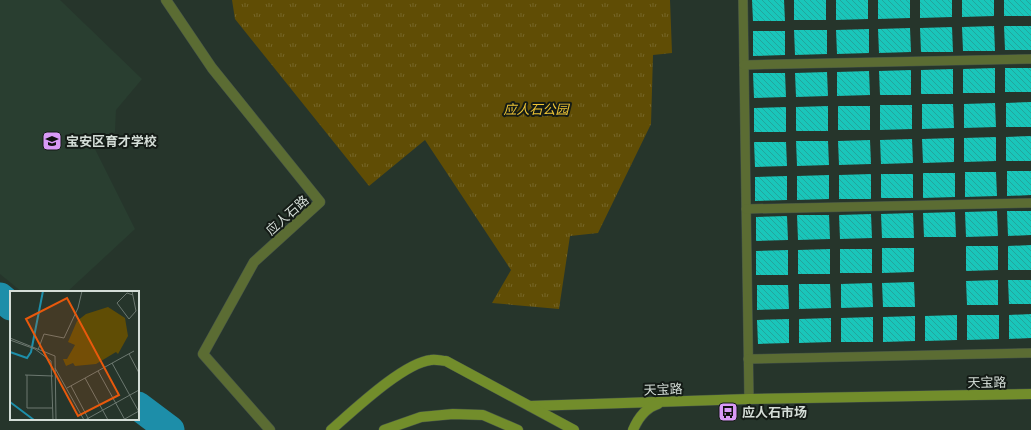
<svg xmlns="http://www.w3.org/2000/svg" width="1031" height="430" viewBox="0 0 1031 430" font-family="Georgia,'Noto Sans SC',serif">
	<defs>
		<pattern id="grass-tufts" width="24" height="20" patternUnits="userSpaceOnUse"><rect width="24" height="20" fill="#604d05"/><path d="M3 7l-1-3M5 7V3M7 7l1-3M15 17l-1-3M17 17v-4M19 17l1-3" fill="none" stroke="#766629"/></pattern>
		<pattern id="building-back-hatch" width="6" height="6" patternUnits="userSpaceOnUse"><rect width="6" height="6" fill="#19c6ba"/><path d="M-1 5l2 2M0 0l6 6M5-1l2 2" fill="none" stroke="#23a59c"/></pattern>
	</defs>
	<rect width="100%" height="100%" fill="#26352b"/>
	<path fill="#293e30" d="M0 0H60L142 79 116 110 115 132 95 149 135 229 67 292H22L0 274Z"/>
	<path fill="url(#grass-tufts)" d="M232 0H670L672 53 653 55 651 124 598 233 570 236 559 309 492 303 511 270 425 140 369 186 235 19Z"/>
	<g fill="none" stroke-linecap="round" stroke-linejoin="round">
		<g stroke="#1d8ea9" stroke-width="29">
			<path d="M0 297 11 306"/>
			<path d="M138 406 170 430"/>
		</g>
	</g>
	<g fill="url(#building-back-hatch)">
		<path d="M752 0H784L785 21H753Z"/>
		<rect x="794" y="0" width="32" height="20"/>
		<path d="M836 0H868V19L836 20Z"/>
		<path d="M878 0H910V18L878 19Z"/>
		<path d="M920 0H952V17L920 18Z"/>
		<path d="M962 0H994V16L962 17Z"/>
		<rect x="1004" y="0" width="27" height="16"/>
		<path d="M994 26 995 51H963L962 27Z"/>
		<path d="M1004 26H1031V50H1005Z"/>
		<path d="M952 27 953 52H921L920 28Z"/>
		<path d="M910 28 911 52 879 53 878 29Z"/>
		<path d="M869 29V53L837 54 836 30Z"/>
		<path d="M794 30H827V54L795 55Z"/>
		<path d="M753 31H785V55L753 56Z"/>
		<path d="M995 68V93H963V69Z"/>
		<rect x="1005" y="68" width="26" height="24"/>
		<path d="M953 69V94H921V70Z"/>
		<path d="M911 70V95H880L879 71Z"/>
		<path d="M869 71 870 95 837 96V72Z"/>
		<path d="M827 72 828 96 796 97 795 73Z"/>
		<path d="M753 73H785L786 97 754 98Z"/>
		<path d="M1031 102V127H1006V103Z"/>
		<path d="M995 103 996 127 964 128V104Z"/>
		<path d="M922 104H953L954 128 922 129Z"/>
		<path d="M880 105H912V129L880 130Z"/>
		<path d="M828 106V131H796V107Z"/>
		<rect x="838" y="106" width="32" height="24"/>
		<path d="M786 107V132H754V108Z"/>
		<path d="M1031 136V161H1006V137Z"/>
		<path d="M996 137V161L964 162V138Z"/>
		<path d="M954 138V162L923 163 922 139Z"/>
		<path d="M912 139 913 163 881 164 880 140Z"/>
		<path d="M870 140 871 164 839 165 838 141Z"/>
		<path d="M796 141H828L829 165 797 166Z"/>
		<path d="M754 142H786L787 166 755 167Z"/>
		<path d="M1007 171H1031V195L1007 196Z"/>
		<path d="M965 172H996L997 196 965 197Z"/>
		<path d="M923 173H955V197L923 198Z"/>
		<path d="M871 174V199H839V175Z"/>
		<rect x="881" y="174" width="32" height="24"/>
		<path d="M829 175V199L797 200V176Z"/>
		<path d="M787 176V200L755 201V177Z"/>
		<path d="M997 211 998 236 966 237 965 212Z"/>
		<path d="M1007 211H1031V235L1008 236Z"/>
		<path d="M955 212 956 237H924L923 213Z"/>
		<path d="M913 213 914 238H882L881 214Z"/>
		<path d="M871 214 872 238 840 239 839 215Z"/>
		<path d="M797 215H829L830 239 798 240Z"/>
		<path d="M787 216 788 240 756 241V217Z"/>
		<path d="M1031 245V270H1008V246Z"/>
		<path d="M966 246H998V270L966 271Z"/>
		<path d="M882 248H914V272L882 273Z"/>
		<path d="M830 249V274H798V250Z"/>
		<rect x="840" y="249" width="32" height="24"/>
		<path d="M788 250V275H756V251Z"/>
		<path d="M998 280V305H967L966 281Z"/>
		<path d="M1008 280H1031V304H1009Z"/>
		<path d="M914 282 915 307H883L882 283Z"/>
		<path d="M872 283 873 307 841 308V284Z"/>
		<path d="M799 284H830L831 308 799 309Z"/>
		<path d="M757 285H788L789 309 757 310Z"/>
		<path d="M1031 314V338L1009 339V315Z"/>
		<path d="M957 315V340L925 341V316Z"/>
		<path d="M967 315H999V339L967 340Z"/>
		<path d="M915 316V341L883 342V317Z"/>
		<path d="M873 317V342H841V318Z"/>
		<path d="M831 318V342L799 343V319Z"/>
		<path d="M789 319V343L758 344 757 320Z"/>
	</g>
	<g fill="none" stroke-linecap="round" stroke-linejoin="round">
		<defs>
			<g id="lane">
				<path d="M743 0 749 399"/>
				<path d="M744 65 1031 59"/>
				<path d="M746 209 1031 203"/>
				<path d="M748 359 1031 353"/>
			</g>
			<path id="street" d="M166 0 212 68 320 202 254 262 203 354 270 430"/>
			<g id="secondary">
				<path d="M530 406 749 399 1031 394"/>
				<path d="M331 430C353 411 403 363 431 360 436 359 442 361 446 361L574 430"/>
				<path d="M384 430 421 417 453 414 483 415 518 430"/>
				<path d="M633 430C638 418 645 408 658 404"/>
			</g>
		</defs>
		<use href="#lane" stroke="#425047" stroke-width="10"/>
		<use href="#street" stroke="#425047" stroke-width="11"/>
		<use href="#secondary" stroke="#425047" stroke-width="11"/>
		<use href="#lane" stroke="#5b6c33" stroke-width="9"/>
		<use href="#street" stroke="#5b6c33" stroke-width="10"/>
		<use href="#secondary" stroke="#728d2b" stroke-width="10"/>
	</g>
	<defs>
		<symbol id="school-square" viewBox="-11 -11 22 22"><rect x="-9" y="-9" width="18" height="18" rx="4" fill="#d99af7" stroke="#141b16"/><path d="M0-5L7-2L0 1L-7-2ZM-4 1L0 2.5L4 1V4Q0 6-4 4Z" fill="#111"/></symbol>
		<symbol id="bus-square" viewBox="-11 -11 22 22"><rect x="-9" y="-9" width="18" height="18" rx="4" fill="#d99af7" stroke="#141b16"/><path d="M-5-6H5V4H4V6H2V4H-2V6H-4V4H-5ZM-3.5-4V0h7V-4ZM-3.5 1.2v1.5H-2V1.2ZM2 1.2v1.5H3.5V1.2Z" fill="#111"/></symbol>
	</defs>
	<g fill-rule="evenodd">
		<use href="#school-square" x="41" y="130" width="22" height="22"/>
		<use href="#bus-square" x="717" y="401" width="22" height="22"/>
	</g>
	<g text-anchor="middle" stroke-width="4" stroke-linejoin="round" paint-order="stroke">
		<g font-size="13" font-style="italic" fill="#efc535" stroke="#141b16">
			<text x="536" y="114">应人石公园</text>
		</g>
		<g font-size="13" font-weight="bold" fill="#d4ddd7" stroke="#141b16" text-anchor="start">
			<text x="66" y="146">宝安区育才学校</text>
			<text x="742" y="417">应人石市场</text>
		</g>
		<g font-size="13" fill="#d4ddd7" stroke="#141b16">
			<text transform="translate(287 215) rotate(-42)" y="5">应人石路</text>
			<text transform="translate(987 382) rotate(-1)" y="5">天宝路</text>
			<text transform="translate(663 389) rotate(-2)" y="5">天宝路</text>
		</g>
	</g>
	<g transform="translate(10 291)">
		<rect width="129" height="129" fill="#26352b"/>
		<path d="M98 16 115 27 118 45 108 63 106 61 86 73 65 75 63 72 56 75 53 68H57L65 54 58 51 67 30 76 23Z" fill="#604d05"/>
		<path fill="none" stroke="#1d8ea9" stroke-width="2" d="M0 61 17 67 21 61 33 0M0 111 24 129"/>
		<path fill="none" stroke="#6c7870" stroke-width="1" d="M122 0 126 20 119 28 107 12 117 2 123 4M0 47 45 65 46 129M0 49 25 58 41 70 43 129M28 59 34 43 54 47 68 17 72 0M119 63 129 82M102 72 129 121M45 77 74 129M88 80 115 129M15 84 43 85M17 84V117H42M75 87 98 129M61 95 79 129M57 97 124 60M75 129 129 99M113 129 129 120"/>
		<path fill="#e8590c" fill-opacity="0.15" stroke="#e8590c" stroke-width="2" d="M57 7 109 104 68 125 16 28Z"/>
		<rect width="129" height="129" fill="none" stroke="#d4ddd7" stroke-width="2"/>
	</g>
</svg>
